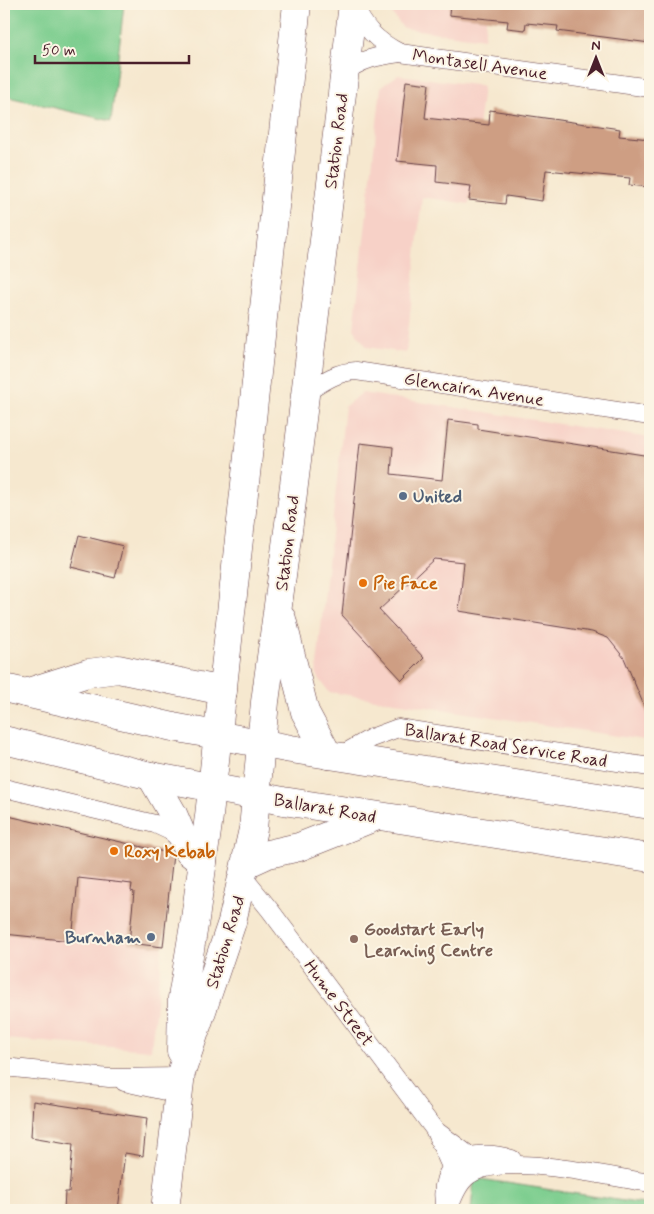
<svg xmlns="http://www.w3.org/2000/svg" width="654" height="1214" viewBox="0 0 654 1214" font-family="Mynerve,sans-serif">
	<rect width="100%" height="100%" fill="#fcf5e5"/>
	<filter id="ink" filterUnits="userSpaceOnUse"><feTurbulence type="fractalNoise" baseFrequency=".02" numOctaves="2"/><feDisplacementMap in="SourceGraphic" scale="10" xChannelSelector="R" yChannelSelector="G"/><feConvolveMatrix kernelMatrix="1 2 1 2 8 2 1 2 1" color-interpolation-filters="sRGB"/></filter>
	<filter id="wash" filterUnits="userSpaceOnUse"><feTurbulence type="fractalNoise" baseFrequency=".0096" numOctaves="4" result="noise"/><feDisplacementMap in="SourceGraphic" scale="20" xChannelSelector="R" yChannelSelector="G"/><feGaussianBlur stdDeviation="1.12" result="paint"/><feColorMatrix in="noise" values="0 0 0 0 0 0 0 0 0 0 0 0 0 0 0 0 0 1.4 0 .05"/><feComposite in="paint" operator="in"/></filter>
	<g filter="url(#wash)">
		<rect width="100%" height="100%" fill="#f6e8cf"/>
		<g fill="#f7d1c7">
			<path d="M391 4H488L484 39 403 28 390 11Z"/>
			<path d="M398 75 483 86 469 204 422 197 406 353 367 347 354 329 381 87Z"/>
			<path d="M362 393 650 438V741L329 692 316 674 345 406Z"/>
			<path d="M4 815 172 857 151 1050 4 1039Z"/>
		</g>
		<g fill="#7ccd8e" stroke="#63765c">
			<path d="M4 4H124L111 121 4 96Z"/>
			<path d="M474 1178 650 1205V1210H471Z"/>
		</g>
		<g id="blocks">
			<g fill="#ce9e83">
				<path d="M450 4H650V43L557 31 558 26 526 23 525 30 507 28 508 21 449 15Z"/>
				<path d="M406 81 429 84 425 118 489 125 490 110 620 129 619 136 650 139 649 187 629 185 630 178 546 170 542 201 506 196 505 204 469 200 471 186 436 182 437 165 397 161Z"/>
				<path d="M448 420 478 424V429L650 456V720L624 658 608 638 592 632 459 611 464 562 434 559 379 610 424 658 402 680 342 615 360 443 393 447 391 474 442 480Z"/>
				<path d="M79 535 123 546 115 578 71 567Z"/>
				<path d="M4 815 173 854 163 947 129 943 134 892 131 891 132 884 78 878 72 941 4 934Z"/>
				<path d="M33 1101 147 1118 143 1156 125 1153 118 1210H64L65 1192H69L73 1144 31 1137Z"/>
			</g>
		</g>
	</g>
	<g filter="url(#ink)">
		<use href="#blocks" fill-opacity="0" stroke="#643d44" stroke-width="1"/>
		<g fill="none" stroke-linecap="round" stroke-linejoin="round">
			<defs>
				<g id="street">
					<path d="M354 4C363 28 377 41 400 53"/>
					<path d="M344 73C361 59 378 56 400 53L650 88"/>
					<path d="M304 394C321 383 335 372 356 371L650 416"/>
					<path d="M338 757 371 738 398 728 650 767"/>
					<path d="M4 788 155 824 170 831 183 842"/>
					<path d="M244 878 270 910 434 1129 452 1169 470 1174"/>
					<path d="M4 1067 109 1078 180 1077"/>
					<path d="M124 1082 178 1094"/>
					<path d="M435 1130 470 1156V1166"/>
					<path d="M445 1210C435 1161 471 1146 512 1159"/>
					<path d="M448 1210C453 1198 458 1183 469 1175 504 1151 608 1177 650 1183"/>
				</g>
				<g id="primary">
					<path d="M282 619 305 712 328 755"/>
					<path d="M25 693 88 673 118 669 223 691"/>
					<path d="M151 776 173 814 189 852 203 863"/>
					<path d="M246 864 268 854 299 847 375 817"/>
					<path d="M181 1051 182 998 195 919 209 816 297 4"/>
					<path d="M165 1210 181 1073 232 922 253 829 265 702 292 501 353 4"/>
				</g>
				<g id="highway">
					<path d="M4 688 173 727 291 749 650 805"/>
					<path d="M4 740 151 776 283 801 650 858"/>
				</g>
			</defs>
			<use href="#street" stroke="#643d44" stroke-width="19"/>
			<use href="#primary" stroke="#643d44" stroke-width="29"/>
			<use href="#highway" stroke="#643d44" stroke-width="29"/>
			<use href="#street" stroke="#fff" stroke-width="18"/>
			<use href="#primary" stroke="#fff" stroke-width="28"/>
			<use href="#highway" stroke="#fff" stroke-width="28"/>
		</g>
	</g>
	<g fill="#5c6f8a" stroke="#fcf5e5" stroke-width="2">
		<circle cx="403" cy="496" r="5"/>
		<circle cx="151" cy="937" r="5"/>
	</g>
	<g fill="#e8710a" stroke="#fcf5e5" stroke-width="2">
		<circle cx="363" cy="583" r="5"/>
		<circle cx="114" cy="851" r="5"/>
	</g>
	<circle fill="#8d6e63" stroke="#fcf5e5" stroke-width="2" cx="354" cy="939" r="5"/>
	<g text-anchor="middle" stroke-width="4" stroke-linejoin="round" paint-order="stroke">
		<g font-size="18" fill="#4a1f2b" stroke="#fcf5e5">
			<text transform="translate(480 64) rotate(8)" y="6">Montasell Avenue</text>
			<text transform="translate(336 141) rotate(-83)" y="6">Station Road</text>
			<text transform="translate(474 389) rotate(9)" y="6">Glencairn Avenue</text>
			<text transform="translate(287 543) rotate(-83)" y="6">Station Road</text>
			<text transform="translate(506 745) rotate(9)" y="6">Ballarat Road Service Road</text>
			<text transform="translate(325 808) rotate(10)" y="6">Ballarat Road</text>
			<text transform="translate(225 942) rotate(-73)" y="6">Station Road</text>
			<text transform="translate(339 1003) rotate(53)" y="6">Hume Street</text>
		</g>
		<g font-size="18" font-weight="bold" fill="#4e5e75" stroke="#fcf5e5" text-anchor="start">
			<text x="413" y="502">United</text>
			<text x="141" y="943" text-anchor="end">Burnham</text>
		</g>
		<g font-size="18" font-weight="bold" fill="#c56008" stroke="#fcf5e5" text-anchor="start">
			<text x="373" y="589">Pie Face</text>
			<text x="124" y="857">Roxy Kebab</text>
		</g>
		<g font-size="18" font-weight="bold" fill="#785e54" stroke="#fcf5e5" text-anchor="start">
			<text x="364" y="935">Goodstart Early<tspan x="364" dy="21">Learning Centre</tspan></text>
		</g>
	</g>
	<rect width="654" height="1214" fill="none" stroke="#fcf5e5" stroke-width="20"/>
	<g transform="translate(596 58)" stroke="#fcf5e5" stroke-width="4" paint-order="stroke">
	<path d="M0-4L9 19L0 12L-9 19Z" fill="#4a1f2b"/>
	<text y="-8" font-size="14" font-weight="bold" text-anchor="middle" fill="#4a1f2b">N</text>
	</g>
	<path d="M35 55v8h154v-8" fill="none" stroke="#4a1f2b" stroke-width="2.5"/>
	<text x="42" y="55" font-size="15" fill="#4a1f2b" stroke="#fcf5e5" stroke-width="4" paint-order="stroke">50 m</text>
</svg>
